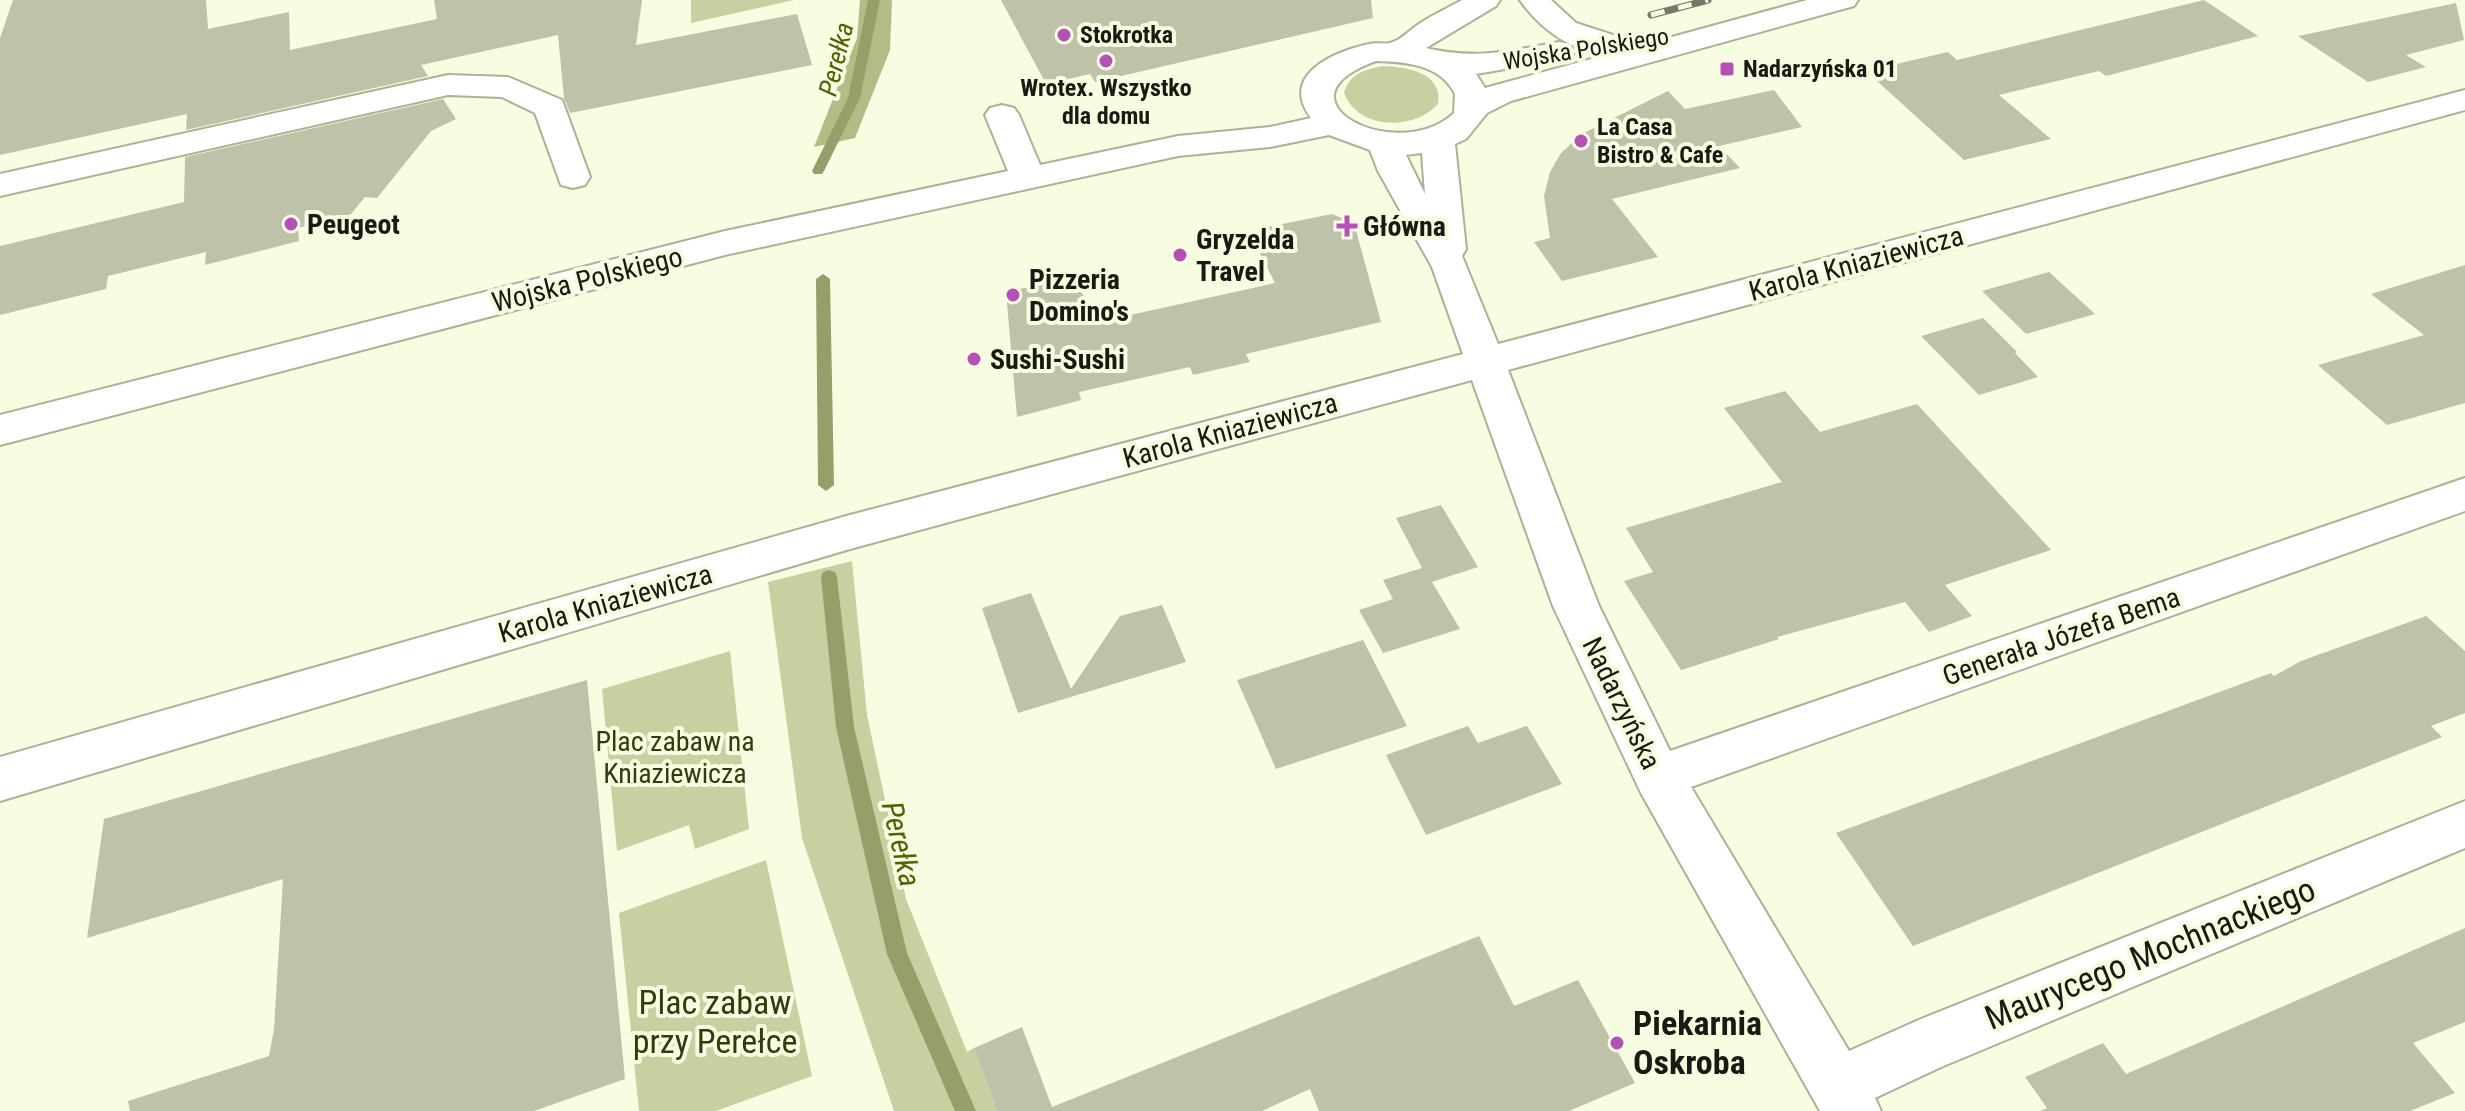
<svg xmlns="http://www.w3.org/2000/svg" width="2465" height="1111" viewBox="0 0 2465 1111" font-family="'Roboto Condensed',sans-serif">
	<rect width="100%" height="100%" fill="#f7fde1"/>
	<g fill="#c7d0a1">
		<path d="M691 0H794L691 23Z"/>
		<path d="M1382 66C1407 67 1443 72 1438 104 1414 131 1358 130 1344 93 1349 74 1364 70 1382 66Z"/>
		<path d="M852 561 867 715 906 899 967 1052 974 1048 997 1111H894L802 838 768 582Z"/>
		<path d="M730 651 749 829 695 849 689 825 617 851 602 689Z"/>
		<path d="M766 860 812 1076 716 1111H639L619 913Z"/>
	</g>
	<path fill="#b2bc86" d="M860 0H892L890 50 855 138 814 147 857 38Z"/>
	<g fill="none" stroke-linecap="round" stroke-linejoin="round">
		<g fill="#959f6a" fill-rule="evenodd">
			<path d="M868 0H880L860 98 824 171 822 174H814L812 171 848 98Z"/>
			<path d="M823 274 830 279 834 485 826 491 818 485 816 279Z"/>
			<path d="M829 570 835 572 837 577 854 727 907 953 976 1111H955L887 954 836 727 821 577 823 572Z"/>
		</g>
	</g>
	<g fill="#bdc2a8">
		<path d="M13 0H206L208 29 289 12 290 50 437 19 434 0H642L636 45 797 14 812 65 570 113 564 98 558 35 421 65 428 76 186 130 187 114 0 155V38Z"/>
		<path d="M1001 0H1371L1373 18 1095 82 1090 74 1046 84Z"/>
		<path d="M2204 0 2258 36 2106 76 2099 71 1999 95 2051 139 1964 160 1866 71 1948 52 1957 60Z"/>
		<path d="M2456 3 2464 40 2406 55 2426 67 2368 82 2298 36Z"/>
		<path d="M1774 90 1802 127 1719 146 1740 168 1612 199 1658 257 1562 281 1534 242 1550 238 1544 196 1550 172 1561 153 1582 134 1668 91 1685 109Z"/>
		<path d="M443 99 456 119 431 131 377 198 365 197 351 214 298 228 299 241 205 265 206 252 108 276 106 289 0 315V246L184 202 185 157Z"/>
		<path d="M1332 214 1354 223 1381 322 1246 354 1250 362 1193 375 1190 367 1079 392 1081 400 1017 417 1006 292 1076 277 1094 323 1275 283 1253 239 1266 236 1262 228Z"/>
		<path d="M2465 265V403L2387 425 2318 365 2424 335 2371 294Z"/>
		<path d="M2049 272 2095 314 2026 334 1982 291Z"/>
		<path d="M1983 318 2017 352 2015 353 2038 377 1979 395 1921 336Z"/>
		<path d="M1785 391 1820 432 1917 404 2051 550 1945 585 1972 616 1929 632 1905 602 1777 637 1779 639 1681 670 1624 581 1653 572 1626 528 1782 482 1724 408Z"/>
		<path d="M1441 505 1478 567 1432 582 1460 629 1383 653 1359 610 1393 599 1383 580 1422 568 1396 518Z"/>
		<path d="M1031 593 1071 689 1120 616 1162 605 1186 662 1018 713 982 608Z"/>
		<path d="M2426 616 2465 651V713L2431 726 2442 737 1913 946 1836 833 2271 673 2274 676 2301 661Z"/>
		<path d="M1363 640 1407 726 1276 769 1237 680Z"/>
		<path d="M587 680 625 1079 534 1111H130L128 1101 269 1056 274 1029 283 879 87 938 104 819Z"/>
		<path d="M1468 726 1478 743 1527 726 1562 784 1426 835 1386 755Z"/>
		<path d="M2465 928V1022L2413 1043 2455 1093 2410 1111H2040L2047 1108 2025 1077 2103 1043 2126 1074Z"/>
		<path d="M1479 936 1514 1006 1578 980 1635 1083 1569 1111H1319L1310 1089 1262 1111H997L974 1048 1022 1027 1052 1107Z"/>
	</g>
	<g fill="none" stroke-linecap="round" stroke-linejoin="round">
		<defs>
			<g id="minor">
				<path d="M1462 0H1500L1496 6 1426 48C1478 60 1508 51 1559 42L1570 44 1575 51 1570 58 1559 60 1476 74 1485 88 1807 0H1858L1854 6 1511 101 1487 113 1466 139 1455 144 1466 249 1462 256 1498 344 2465 90V110L1508 370 1599 606 1670 751 2465 478V511L1691 787 1849 1051 1921 1019 2465 801V848L1941 1067 1875 1098 1881 1111H1820L1641 793 1553 606 1472 380 850 549 0 801V757L850 515 1463 354 1432 267 1378 171 1370 150 1329 135 1270 147 1178 156 725 255 0 445V415L725 231 1008 171 985 115 990 108 1002 105 1014 108 1019 115 1040 165 1178 136 1270 127 1311 118C1279 75 1333 52 1369 44 1376 42 1386 45 1393 42 1402 39 1411 29 1419 24 1432 15 1448 8 1462 0ZM1376 61C1406 62 1440 64 1455 94L1454 113C1398 166 1267 100 1376 61ZM1422 153 1425 194 1406 155Z"/>
				<path d="M1520 0H1551L1576 23 1616 36 1621 43 1616 50C1578 59 1540 29 1520 0Z"/>
				<path d="M448 75 508 77 562 100 590 177 585 185 573 188 561 185 535 113 502 97 448 95 0 196V174Z"/>
			</g>
		</defs>
		<use href="#minor" stroke="#acb197" stroke-width="4"/>
		<use href="#minor" fill="#fff" fill-rule="evenodd"/>
		<defs>
			<path id="rail" d="M1651 15 1708 0"/>
		</defs>
		<use href="#rail" stroke="#767968" stroke-width="7"/>
		<use href="#rail" stroke="#f7fde1" stroke-width="5" stroke-dasharray="14" stroke-linecap="butt"/>
	</g>
	<g fill="#b450b7" stroke="#f7fde1" stroke-width="3">
		<circle cx="1064" cy="35" r="8"/>
		<circle cx="1106" cy="61" r="8"/>
		<rect x="1719" y="61" width="16" height="16" rx="4"/>
		<circle cx="1581" cy="141" r="8"/>
		<circle cx="291" cy="224" r="8"/>
		<path d="M1343 214h8v8h8v8h-8v8h-8v-8h-8v-8h8z"/>
		<circle cx="1180" cy="255" r="8"/>
		<circle cx="1013" cy="295" r="8"/>
		<circle cx="974" cy="359" r="8"/>
		<circle cx="1617" cy="1043" r="8"/>
	</g>
	<g text-anchor="middle" stroke-width="8" stroke-linejoin="round" paint-order="stroke">
		<g font-size="24" font-weight="bold" fill="#191a11" stroke="#f7fde1" text-anchor="start">
			<text x="1080" y="43">Stokrotka</text>
			<text x="1743" y="77">Nadarzyńska 01</text>
			<text x="1106" y="96" text-anchor="middle">Wrotex. Wszystko<tspan x="1106" dy="28">dla domu</tspan></text>
			<text x="1597" y="135">La Casa<tspan x="1597" dy="28">Bistro &amp; Cafe</tspan></text>
		</g>
		<g font-size="24" fill="#191a11" stroke="#f7fde1">
			<text transform="translate(1586 49) rotate(-9)" y="8">Wojska Polskiego</text>
		</g>
		<g font-size="26" font-style="italic" fill="#555f03" stroke="#f7fde1">
			<text transform="translate(836 59) rotate(-76)" y="9">Perełka</text>
		</g>
		<g font-size="28" font-weight="bold" fill="#191a11" stroke="#f7fde1" text-anchor="start">
			<text x="307" y="234">Peugeot</text>
			<text x="1363" y="236">Główna</text>
			<text x="1196" y="249">Gryzelda<tspan x="1196" dy="32">Travel</tspan></text>
			<text x="1029" y="289">Pizzeria<tspan x="1029" dy="32">Domino's</tspan></text>
			<text x="990" y="369">Sushi-Sushi</text>
		</g>
		<g font-size="28" fill="#191a11" stroke="#f7fde1">
			<text transform="translate(1856 263) rotate(-15)" y="10">Karola Kniaziewicza</text>
			<text transform="translate(587 279) rotate(-14)" y="10">Wojska Polskiego</text>
			<text transform="translate(1230 430) rotate(-15)" y="10">Karola Kniaziewicza</text>
			<text transform="translate(605 603) rotate(-16)" y="10">Karola Kniaziewicza</text>
			<text transform="translate(2061 636) rotate(-19)" y="10">Generała Józefa Bema</text>
			<text transform="translate(1622 703) rotate(64)" y="10">Nadarzyńska</text>
		</g>
		<g font-size="28" fill="#34390f" stroke="#f7fde1">
			<text x="675" y="751">Plac zabaw na<tspan x="675" dy="32">Kniaziewicza</tspan></text>
		</g>
		<g font-size="30" font-style="italic" fill="#555f03" stroke="#f7fde1">
			<text transform="translate(901 844) rotate(77)" y="10">Perełka</text>
		</g>
		<g font-size="34" fill="#191a11" stroke="#f7fde1">
			<text transform="translate(2150 953) rotate(-22)" y="12">Maurycego Mochnackiego</text>
		</g>
		<g font-size="34" fill="#34390f" stroke="#f7fde1">
			<text x="715" y="1014">Plac zabaw<tspan x="715" dy="39">przy Perełce</tspan></text>
		</g>
		<g font-size="34" font-weight="bold" fill="#191a11" stroke="#f7fde1" text-anchor="start">
			<text x="1633" y="1035">Piekarnia<tspan x="1633" dy="39">Oskroba</tspan></text>
		</g>
	</g>
</svg>
